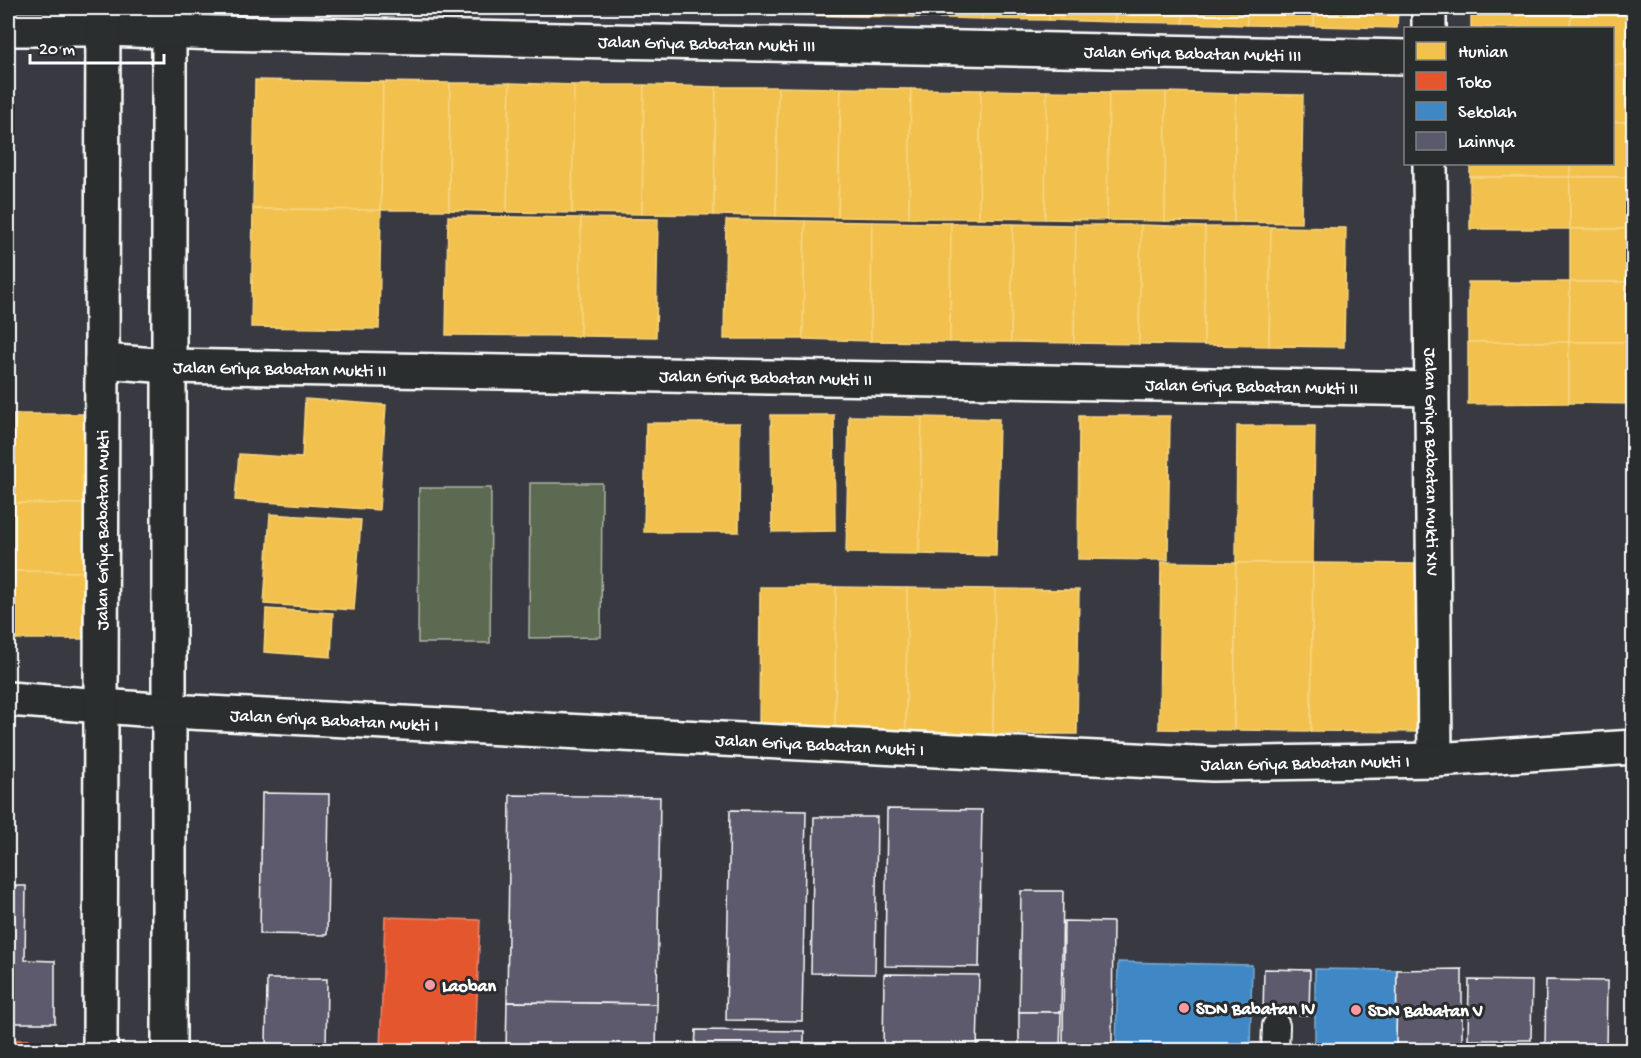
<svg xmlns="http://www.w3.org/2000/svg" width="1641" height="1058" viewBox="0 0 1641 1058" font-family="'Gochi Hand',sans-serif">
	<rect width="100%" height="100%" fill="#393a41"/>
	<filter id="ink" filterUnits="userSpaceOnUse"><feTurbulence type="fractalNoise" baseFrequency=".0167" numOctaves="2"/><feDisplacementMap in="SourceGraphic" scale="12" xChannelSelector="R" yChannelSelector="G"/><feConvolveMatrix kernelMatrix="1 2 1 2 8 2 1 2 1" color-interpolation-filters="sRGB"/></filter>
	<g filter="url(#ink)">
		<g fill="#5c6a51" stroke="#aeb4a8" stroke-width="1.5">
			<path d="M530 483H602L601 637 529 638Z"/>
			<path d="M419 488H491L490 643H418Z"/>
		</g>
		<g fill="#f2c14e" stroke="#f6d483" stroke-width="1.5">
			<path d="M515 8H579V10Z"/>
			<path d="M579 8H645V11L579 10Z"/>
			<path d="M645 8H714V13L645 11Z"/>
			<path d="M714 8H777L776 14 714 13Z"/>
			<path d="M777 8H842V16L776 14Z"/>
			<path d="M842 8H915V17L842 16Z"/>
			<path d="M915 8H982V19L915 17Z"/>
			<path d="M982 8H1049V20L982 19Z"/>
			<path d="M1049 8H1116L1115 22 1049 20Z"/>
			<path d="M1116 8H1184L1183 23 1115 22Z"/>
			<path d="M1184 8H1247V25L1183 23Z"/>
			<path d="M1247 8H1315L1314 26 1247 25Z"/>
			<path d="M1315 8H1398L1397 28 1314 26Z"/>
			<rect x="1471" y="8" width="100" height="7"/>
			<rect x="1571" y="8" width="63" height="7"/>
			<path d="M1471 15H1571L1570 28H1471Z"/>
			<path d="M1571 15H1634V65H1612V28H1570Z"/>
			<rect x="1612" y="65" width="22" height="57"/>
			<path d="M255 80 383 82 381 210 253 209Z"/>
			<path d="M383 82 450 83 449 210H381Z"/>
			<path d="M450 83H510L507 212 449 210Z"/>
			<path d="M510 83 574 85 572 213 507 212Z"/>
			<path d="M574 85H644L642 214 572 213Z"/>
			<path d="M644 85 716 87 714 215 642 214Z"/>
			<path d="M716 87H778L776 216 714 215Z"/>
			<path d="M778 87 841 88 838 217 776 216Z"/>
			<path d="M841 88 911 89 909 218 838 217Z"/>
			<path d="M911 89 981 90 979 218H909Z"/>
			<path d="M981 90 1047 91 1045 219 979 218Z"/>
			<path d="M1047 91 1109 92 1107 220 1045 219Z"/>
			<path d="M1109 92H1166L1165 221 1107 220Z"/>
			<path d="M1166 92 1236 94 1234 222 1165 221Z"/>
			<path d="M1236 94 1303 95 1301 223 1234 222Z"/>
			<path d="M1612 122H1634V177H1570V164H1612Z"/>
			<rect x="1470" y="164" width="100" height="13"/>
			<rect x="1470" y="177" width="100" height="52"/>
			<rect x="1570" y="177" width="64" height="52"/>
			<path d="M253 209 381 210 379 329 251 327Z"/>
			<path d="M448 216 581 218 580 336 446 335Z"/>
			<path d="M581 218 658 219 656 337 580 336Z"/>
			<path d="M726 220 805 221 803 339H724Z"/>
			<path d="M805 221 872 222 871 341 803 339Z"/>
			<path d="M872 222 951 223 950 342 871 341Z"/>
			<path d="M951 223 1013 224 1011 342H950Z"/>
			<path d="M1013 224 1076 225 1074 343 1011 342Z"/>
			<path d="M1076 225H1141L1139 344 1074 343Z"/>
			<path d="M1141 225 1205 227 1204 345 1139 344Z"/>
			<path d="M1205 227H1271L1269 346 1204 345Z"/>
			<path d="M1271 227 1346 228 1344 347 1269 346Z"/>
			<rect x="1570" y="229" width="64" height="53"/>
			<path d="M1468 282H1570L1569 342H1468Z"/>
			<path d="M1570 282H1634V342H1569Z"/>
			<path d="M1468 342H1569V403L1468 404Z"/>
			<path d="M1569 342H1634V404L1569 403Z"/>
			<path d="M305 399 386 405 379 510 235 500 239 454 302 458Z"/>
			<path d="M8 414H86L85 504 8 503Z"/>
			<path d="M771 415H834L835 531 772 532Z"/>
			<path d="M849 416 922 417 919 554 846 553Z"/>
			<path d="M1079 416H1170L1168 560 1078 559Z"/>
			<path d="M922 417 999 419 996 556 919 554Z"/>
			<path d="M646 423H740L739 532H644Z"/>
			<path d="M1237 426H1315L1313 563H1236Z"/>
			<path d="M8 503 85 504 84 572 8 571Z"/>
			<path d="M270 514 361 520 354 610 264 604Z"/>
			<path d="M1161 562 1236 563 1234 730 1159 729Z"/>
			<path d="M1236 563H1313L1311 731 1234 730Z"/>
			<path d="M1313 563 1420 564 1419 732 1311 731Z"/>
			<path d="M8 571 84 572V639H8Z"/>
			<path d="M760 587H836L835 732H759Z"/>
			<path d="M836 587 907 588 906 733 835 732Z"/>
			<path d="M907 588 995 589 993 734 906 733Z"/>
			<path d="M995 589 1079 590 1077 734H993Z"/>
			<path d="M266 609 333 613 331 657 264 652Z"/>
		</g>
		<g fill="#e4572e" stroke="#ec896d" stroke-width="1.5">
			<path d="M385 917 480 920 475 1050H380Z"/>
			<rect x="8" y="1040" width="22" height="10"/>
		</g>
		<g fill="#3f88c5" stroke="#79acd6" stroke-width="1.5">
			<path d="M1118 962 1252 965 1250 1050H1116Z"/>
			<path d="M1315 969 1397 970 1396 1050H1315Z"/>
		</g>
		<g fill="#5b5a6c" stroke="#fff" stroke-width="1.5">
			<path d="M262 793 329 794 327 935 260 934Z"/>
			<path d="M510 795 660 797 657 1004 507 1002Z"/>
			<path d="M887 809 982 810 979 967 885 966Z"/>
			<path d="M730 810 806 811 802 1021 726 1020Z"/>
			<path d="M814 817H877L875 974 811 973Z"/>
			<path d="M8 886H26L25 960 55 961V1023H8Z"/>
			<path d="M1021 891H1063L1061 1012H1019Z"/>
			<path d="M1064 921 1113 922 1112 1044 1063 1043Z"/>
			<path d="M1264 969 1310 970 1309 1015H1263Z"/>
			<path d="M1462 969V1050H1396L1397 970Z"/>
			<path d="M884 974 979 975 977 1050H883Z"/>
			<path d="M267 979H327L326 1050H266Z"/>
			<path d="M1469 980 1532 981 1531 1040H1468Z"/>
			<path d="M1546 980 1607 981 1606 1050H1545Z"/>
			<path d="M507 1002 657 1004 656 1050H506Z"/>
			<path d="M1019 1012H1061L1060 1050H1019Z"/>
			<path d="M696 1030 804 1031V1050H695Z"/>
		</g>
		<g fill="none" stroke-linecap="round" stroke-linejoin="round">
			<defs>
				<path id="service" d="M1275 1050 1276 1026"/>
				<g id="minor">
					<path d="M169 8V1050"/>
					<path d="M1429 8V28"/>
					<path id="s1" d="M8 29H103L219 33 1406 57"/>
					<path id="s2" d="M1430 164 1435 760"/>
					<path id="s3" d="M102 361 169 366 1432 389"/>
					<path id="s4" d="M8 699 169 711 1213 764 1435 760 1634 747"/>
					<path id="s5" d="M100 1050 103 8"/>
				</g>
			</defs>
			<use href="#service" stroke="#fff" stroke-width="30"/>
			<use href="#minor" stroke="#fff" stroke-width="38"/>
			<use href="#service" stroke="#2a2d2e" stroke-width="26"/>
			<use href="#minor" stroke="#2a2d2e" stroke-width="33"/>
		</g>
	</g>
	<g fill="#ff9aa2" stroke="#2a2d2e" stroke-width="2">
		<circle cx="430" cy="985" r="6"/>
		<circle cx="1184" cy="1008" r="6"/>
		<circle cx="1356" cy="1010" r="6"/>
	</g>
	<g text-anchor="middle" stroke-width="6" stroke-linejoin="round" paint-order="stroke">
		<g font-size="18" fill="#fff" stroke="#2a2d2e">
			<text dy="6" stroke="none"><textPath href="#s1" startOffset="699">Jalan Griya Babatan Mukti III</textPath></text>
			<text dy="6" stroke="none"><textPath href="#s1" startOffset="1185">Jalan Griya Babatan Mukti III</textPath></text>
			<text dy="6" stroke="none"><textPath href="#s3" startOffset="178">Jalan Griya Babatan Mukti II</textPath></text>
			<text dy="6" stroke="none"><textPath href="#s3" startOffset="664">Jalan Griya Babatan Mukti II</textPath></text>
			<text dy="6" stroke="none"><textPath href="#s3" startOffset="1150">Jalan Griya Babatan Mukti II</textPath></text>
			<text dy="6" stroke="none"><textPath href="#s2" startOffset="298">Jalan Griya Babatan Mukti XIV</textPath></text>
			<text dy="6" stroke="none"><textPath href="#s5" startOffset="520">Jalan Griya Babatan Mukti</textPath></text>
			<text dy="6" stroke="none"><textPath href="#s4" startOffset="327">Jalan Griya Babatan Mukti I</textPath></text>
			<text dy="6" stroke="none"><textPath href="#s4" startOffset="813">Jalan Griya Babatan Mukti I</textPath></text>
			<text dy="6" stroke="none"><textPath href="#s4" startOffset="1299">Jalan Griya Babatan Mukti I</textPath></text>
		</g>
		<g font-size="18" font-weight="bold" fill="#fff" stroke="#2a2d2e" text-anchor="start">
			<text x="442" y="991">Laoban</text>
			<text x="1196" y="1014">SDN Babatan IV</text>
			<text x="1368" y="1016">SDN Babatan V</text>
		</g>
	</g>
	<rect width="1641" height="1058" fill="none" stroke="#2a2d2e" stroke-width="30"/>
	<rect x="15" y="15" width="1611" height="1028" fill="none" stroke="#fff" stroke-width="2" filter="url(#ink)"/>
	<rect x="1404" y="27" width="210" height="138" fill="#2a2d2e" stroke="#7f8182" stroke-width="1.5"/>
	<rect x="1416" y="42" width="30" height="18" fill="#f2c14e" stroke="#7f8182" stroke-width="1.5"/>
	<text x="1458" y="57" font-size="18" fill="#ffffff">Hunian</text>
	<rect x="1416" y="72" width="30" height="18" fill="#e4572e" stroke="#7f8182" stroke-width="1.5"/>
	<text x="1458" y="87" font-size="18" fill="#ffffff">Toko</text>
	<rect x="1416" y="102" width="30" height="18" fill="#3f88c5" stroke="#7f8182" stroke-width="1.5"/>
	<text x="1458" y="117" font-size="18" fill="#ffffff">Sekolah</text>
	<rect x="1416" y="132" width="30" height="18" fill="#5b5a6c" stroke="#7f8182" stroke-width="1.5"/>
	<text x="1458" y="147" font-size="18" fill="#ffffff">Lainnya</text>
	<path d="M30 54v9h134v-9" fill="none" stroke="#ffffff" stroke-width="3"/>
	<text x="39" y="54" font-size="18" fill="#ffffff" stroke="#2a2d2e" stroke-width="4.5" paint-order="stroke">20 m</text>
</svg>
